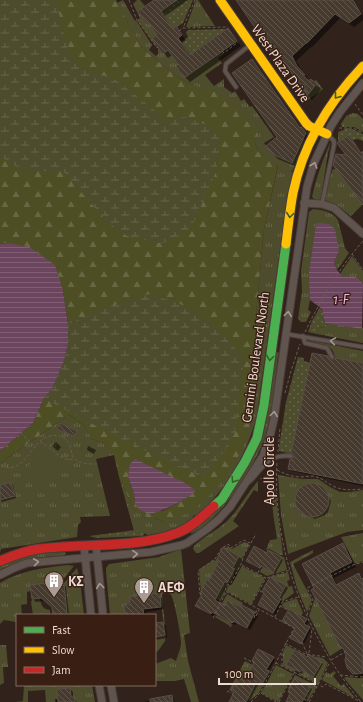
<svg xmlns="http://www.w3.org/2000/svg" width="363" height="702" viewBox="0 0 363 702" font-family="'Alegreya Sans',sans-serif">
	<defs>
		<pattern id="grass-tufts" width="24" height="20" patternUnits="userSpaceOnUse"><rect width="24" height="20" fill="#4d4c2c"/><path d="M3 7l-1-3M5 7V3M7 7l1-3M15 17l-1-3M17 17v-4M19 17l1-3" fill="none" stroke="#67654a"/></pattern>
		<pattern id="forest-firs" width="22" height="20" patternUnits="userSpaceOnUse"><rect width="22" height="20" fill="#4e4e25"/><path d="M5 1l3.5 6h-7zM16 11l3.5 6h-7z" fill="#686744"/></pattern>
		<pattern id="wetland-marsh" width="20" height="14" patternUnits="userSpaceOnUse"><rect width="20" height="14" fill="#4d4c2c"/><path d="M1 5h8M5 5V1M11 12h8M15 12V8" fill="none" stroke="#67654a"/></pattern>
		<pattern id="garden-dots" width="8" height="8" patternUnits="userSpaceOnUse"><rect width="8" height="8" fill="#4d4c2c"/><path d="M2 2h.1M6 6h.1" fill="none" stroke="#67654a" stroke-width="1.8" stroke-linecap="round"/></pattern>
		<pattern id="water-rules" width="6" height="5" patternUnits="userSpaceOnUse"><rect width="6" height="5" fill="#6b455e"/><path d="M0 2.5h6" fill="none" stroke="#805f74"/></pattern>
		<pattern id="building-back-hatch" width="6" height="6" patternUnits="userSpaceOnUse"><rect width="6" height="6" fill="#463a2f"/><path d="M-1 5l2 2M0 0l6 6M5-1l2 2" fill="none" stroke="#61564c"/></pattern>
	</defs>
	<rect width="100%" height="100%" fill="#31221b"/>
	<g fill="url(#grass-tufts)">
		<path d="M123 0 135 21 136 20 152 45 149 50 156 56 158 54V49H159L163 54 168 50 178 64 176 66 184 78 222 51 224 54 218 58 222 63 205 75 214 86 224 79V87L232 93 235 91 241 101 244 99 250 107 252 106 274 137 264 143 272 154 292 163 303 138 305 139 293 170 291 171 293 172 287 199 257 414C248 453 226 491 196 516L194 515C189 526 158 534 147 535L145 533 143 536 139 531H134L119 477 134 510 162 521 251 414 260 333 255 330 256 315 264 229 278 166 259 152 255 143 193 85 179 78 166 68 140 46 117 3Z"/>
		<path d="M137 0H140L145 6 138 12 146 23 148 22 157 35 152 39 156 45H155L137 20 140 18 133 4Z"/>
		<path d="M196 0H198L215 26 186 27Z"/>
		<path d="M316 80 323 89 305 102 298 93Z"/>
		<path d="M353 113 358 114 363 119V132L354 127H342L341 124 346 116Z"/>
		<path d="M331 141 328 153 321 198 319 200H315L312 197C316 178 323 159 331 141Z"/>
		<path d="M333 169H337L363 204 351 216 338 206 325 200C324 189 330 178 333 169Z"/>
		<path d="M313 209C323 210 333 212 338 220L345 248 349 253 337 270 334 263 339 251 310 287V300L308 310 311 312 306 322H301L298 319 302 291 301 271 309 212Z"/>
		<path d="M352 256 363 271V284L360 280 343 277 340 274Z"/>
		<path d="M327 323 363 328V343L317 334 319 328 326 327Z"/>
		<path d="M307 340 363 351V363L335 358C333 341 317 346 307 340Z"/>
		<path d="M276 351 279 353 278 356C275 382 273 409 266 434 257 464 220 522 190 534L193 529 246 466Z"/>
		<path d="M69 415 85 426 92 439 107 444 114 455 96 459 110 516 80 517 81 522 78 525 77 537 1 549 0 553V463Z"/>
		<path d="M271 473H273L283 555H280L269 549 266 550 270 540 277 539 273 513 271 478 259 479Z"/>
		<path d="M278 475 302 479H318L330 487 340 492H350L363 490V530L347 532 288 554 281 515Z"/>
		<path d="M258 481V492L254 490 233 521 239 526 199 553H196L193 549 194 546C205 535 219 530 229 519 240 508 247 493 258 481Z"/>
		<path d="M363 533V561L355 564 341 537Z"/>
		<path d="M244 542 248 543 249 545 236 570 233 568 239 556 225 548 228 546 232 549Z"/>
		<path d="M181 549 190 633 184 635 188 661 199 702H191L184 679 175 681H155V664L171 658 176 661C178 654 181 649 181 642 181 636 174 598 171 595 168 592 165 593 162 594L166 636 165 641 158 651 155 652V637L165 635 160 594 124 605 125 615H110L106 572V568L109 564 159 557Z"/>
		<path d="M313 550V553L293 564 312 600 307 612 297 588 290 562Z"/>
		<path d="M65 552 66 554 61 556C36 557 22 559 0 570V566L5 563 36 553Z"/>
		<path d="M282 557H284L287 570 267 576 260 572 262 566Z"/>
		<path d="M214 560 218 562 212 574 227 582 234 571 235 572 231 582 224 588 225 593 220 601 216 599 222 587 207 579 201 591 199 572 200 569Z"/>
		<path d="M68 565 74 566 62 581 27 592V604L21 605 22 615H17V632L16 622 4 620 0 624V583C21 570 44 568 68 565Z"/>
		<path d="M242 566 265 578 251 604 226 591 228 586 232 584Z"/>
		<path d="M77 568 80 580 84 615H62L67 614 64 583Z"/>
		<path d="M288 572 290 580 287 581 289 587 292 586 294 593 283 601 279 598 286 585 270 577Z"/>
		<path d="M227 594 243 603 240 607 227 601 219 616 231 623 230 626 215 617Z"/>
		<path d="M40 598C41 605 42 609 50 610V615H33L31 601H32V599Z"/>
		<path d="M315 598 341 649 330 656 309 616Z"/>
		<path d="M295 599H297L303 613 301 616 284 608 282 605 283 603Z"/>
		<path d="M0 645H6L8 667H3L4 683 0 685Z"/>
		<path d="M286 645 305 655V656L294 650 286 665 296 670 294 672 283 666V652Z"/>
		<path d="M312 656 323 658 328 663 318 684 299 674 301 670 313 677 322 662Z"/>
		<path d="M245 661 253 665 247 676 262 684 268 674H269L259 693 249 701 247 700 238 678 231 691 229 690Z"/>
		<path d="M276 665 293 674 278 702 261 693Z"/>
		<path d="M334 671 336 673 333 676 341 686 344 684 355 698 322 680 326 672 330 674Z"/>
		<path d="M295 675 317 686 308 701 304 699 310 686 296 679 289 690 288 688Z"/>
		<path d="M346 677 359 678H363V700L344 678Z"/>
		<path d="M24 685H92L95 702H75V697H71L70 688 57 689 58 699H55V702H46L45 690 28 691V702H15L23 701Z"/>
	</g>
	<path fill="url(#forest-firs)" fill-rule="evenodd" d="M0 0H116L140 46 166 68 179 78 193 85 220 94 230 101 249 120 258 134 255 143 259 152 278 165 264 229 256 315 255 330 260 333C256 367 255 403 247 436 241 460 212 498 191 511 182 516 172 519 162 521L155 518H149L134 510 119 477 114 455 109 450 107 444 92 439 85 426 69 415 0 463V451L33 423 44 398 52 389 64 361 68 344V324L63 291 8 243 0 244ZM128 477 196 491 180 502 162 511 135 504 134 494Z"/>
	<g fill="url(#wetland-marsh)">
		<path d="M0 0H56L68 52 79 66 116 80 157 112 161 120 184 117 200 122 214 129 221 142 216 172 195 220 188 230 175 238 171 236 166 242 160 243 127 236 108 223 63 171H30L15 166 0 156Z"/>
		<path d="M149 294C165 299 184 304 198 313 215 326 230 343 244 358L235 432 224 451 205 478C150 454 96 427 44 398L52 389 64 361 68 344V324L105 308Z"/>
	</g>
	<g fill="url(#garden-dots)">
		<path d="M177 0H193L183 23 173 29 161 11Z"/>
		<path d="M226 29 190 55 181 42 188 37 186 32 188 30Z"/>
		<path d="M348 128 352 129 363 134V141L358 139 338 142V132Z"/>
		<path d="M320 307 323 312 325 323H327L326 327 319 328 317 334 308 332 312 321Z"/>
		<path d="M298 357 304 358V361L310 363 291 454 279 451V447L286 402Z"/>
		<path d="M136 530 142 532 143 536 96 538 89 536Z"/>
	</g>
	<path fill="#4d4c2c" d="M41 451 59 467 38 490 21 475Z"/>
	<g fill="url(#water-rules)">
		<path d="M320 223 329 224 335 229 339 251 334 263 337 270 343 277C352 276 358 276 363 284L362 329 325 323 322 309 310 300 309 273 316 225Z"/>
		<path d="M8 243 29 247 55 265 63 291 68 324V344L64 361 52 389 44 398 33 423 0 451V244Z"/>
		<path d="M135 459 185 483 196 491C181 502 167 510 149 514L140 510 135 504 134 494 128 477 130 464Z"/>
	</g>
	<g fill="#0007">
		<path d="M156 0H188L165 16 173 29 176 28 186 40 182 43 191 55 228 29 241 46 190 82 185 77 179 65 172 55 168 58 164 53 158 35 152 26 147 22Z"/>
		<path d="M237 0H353L363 16V20L354 27 340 18 312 47H311L296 61 302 71 308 79H307L312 84 311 81 316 84 321 89 312 100 308 96 306 89 292 72 289 71 278 59Z"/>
		<path d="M252 60 256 64 301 129 310 138 297 167 278 159 273 154 278 138Z"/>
		<path d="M329 154 333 158 331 168 327 163Z"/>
		<path d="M332 361 363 364V486L292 471 289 468 295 455 292 452Z"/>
		<path d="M56 442 61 447 58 451 52 446Z"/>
		<path d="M88 446 96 450 94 454 87 450Z"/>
		<path d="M11 483 13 485 16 498 2 502 0 499V486Z"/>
		<path d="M309 484 319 486 323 489 326 492 331 501 328 512 325 515 315 519 305 515 296 503 297 493 304 486Z"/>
		<path d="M342 544 347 549 356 567 334 578 337 585 358 575 363 579V678H359L355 676 346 665V653L342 649 316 588Z"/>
		<path d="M224 548 242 559 235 572 237 574 231 585 228 584 218 603 225 607 241 609 242 606 255 613 258 616 250 630 237 623 235 625 215 615 214 617 197 606 219 563Z"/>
		<path d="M267 554 281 558 283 560 275 574 263 567 262 569 249 563Z"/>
		<path d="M63 583 66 587 69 615H54L53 607 45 601 36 602 33 599Z"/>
		<path d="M285 585 288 588 281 600 282 602 276 615 261 607Z"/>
		<path d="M159 595 162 598 164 609 146 612V615H126L131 605Z"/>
		<path d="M306 619 308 622 306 627 311 630 304 644 291 638 296 628 284 621Z"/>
		<path d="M163 623 166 626 167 638 155 640V624Z"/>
		<path d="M273 658 275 660 268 672 271 675 265 686 259 683 249 702H230L234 693 233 691 244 683Z"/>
		<path d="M307 658 321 662 323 664 315 678 303 671 302 674 287 665Z"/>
		<path d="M310 687 312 689 306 702H287Z"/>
		<path d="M70 689 73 692V698L77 702H56V700H59Z"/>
		<path d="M172 696 175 702H143Z"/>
	</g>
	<g fill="url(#building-back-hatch)" stroke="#594e46">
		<path d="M154 0H177L161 11 173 29 176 26 182 35 178 38 190 55 228 28 237 41 184 78 176 66 178 64 168 50 163 54 159 49 152 39 157 35 148 22 146 23 138 11Z"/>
		<path d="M236 0H353L361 14 349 23 335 14 307 43H306L292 56 297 66 305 75H303L310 82V79L317 83 307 96 304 84 303 87 294 77 289 69 283 67 282 57 277 60Z"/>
		<path d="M252 59 300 128 301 127 306 133 292 163 272 154 266 146 277 137 232 73Z"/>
		<path d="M349 135 361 153 363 151V205L333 165 336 154 346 155 337 143Z"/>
		<path d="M312 353 328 356 332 360 335 358 363 363V484L288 469 290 459H293L294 456V454L291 453Z"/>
		<path d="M60 423 77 431 74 436 57 429Z"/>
		<path d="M11 482 15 496 0 500V485Z"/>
		<circle cx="312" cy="500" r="17"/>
		<path d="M343 543 352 562 330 573 336 585 359 573 361 579 363 578V673L358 674H353L347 668 345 660 346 655 343 648 341 649 311 590 314 588 302 564Z"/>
		<path d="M254 546 267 553 268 550 282 557 273 573 261 566 260 568 246 561Z"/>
		<path d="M223 547 239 556 232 569 234 570 227 583 225 581 215 600 225 606 227 600 241 607 242 605 255 612 247 628 233 621 232 623 212 612 211 614 195 606 202 594 200 593 207 579 209 580 218 562 216 561Z"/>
		<path d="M270 577 286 585 279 598 281 599 273 613 258 605 264 593 262 591Z"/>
		<path d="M62 581 64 583 67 614 53 615 52 607 41 598 32 599 30 585Z"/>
		<path d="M160 593 161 607 143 609 144 615H125L124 605 130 604 129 597Z"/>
		<path d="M289 609 307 619 304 624 310 627 301 644 290 638 295 628 282 621Z"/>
		<path d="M163 622 165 635 155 637V623Z"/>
		<path d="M258 649 274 657 266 670 269 672 262 684 257 681 246 702H229L234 692 231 691 238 678 244 681 254 663 252 661Z"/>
		<path d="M294 650 307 657 308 654 322 662 313 677 301 670 300 672 286 665Z"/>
		<path d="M295 678 311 687 302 702H286L290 693 288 692Z"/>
		<path d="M70 688 71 697H75V702H58L57 689Z"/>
		<path d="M172 695 173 702H150V699Z"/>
	</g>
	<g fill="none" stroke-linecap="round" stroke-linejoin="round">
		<defs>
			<g id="lane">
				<path d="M236 87 225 71 226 64 250 45"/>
				<path d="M322 204 334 145V141L328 135"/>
				<path d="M286 334 363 347"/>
				<path d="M303 336 305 343 327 348 332 357"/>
				<path d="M249 482C264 468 266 454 291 456"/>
			</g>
			<g id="street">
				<path d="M304 203 322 204 334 208 363 234"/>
				<path d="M96 545 103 615"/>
				<path d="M84 546 91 615"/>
				<path d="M0 575 14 568 27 563 151 552 182 545 187 543 207 529 219 519 230 507 263 456 270 436 274 419 307 187 314 163 331 126 340 112 363 83"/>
				<path d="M99 685 102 702"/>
				<path d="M111 685 114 702"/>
			</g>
			<path id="fast" d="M214 506 222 499 245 462 257 438 264 405 286 244"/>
			<g id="slow">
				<path d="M220 0 306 123 309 126 327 134"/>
				<path d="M286 244C288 227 290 209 293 193 303 144 330 101 363 66"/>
			</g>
			<path id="jam" d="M0 561C12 556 25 551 38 549 82 543 136 549 177 533 191 528 203 516 214 506"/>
		</defs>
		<use href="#lane" stroke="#4b3e39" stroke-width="5.5"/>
		<use href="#street" stroke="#4b3e39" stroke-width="9"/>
		<use href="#fast" stroke="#4b3e39" stroke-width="11"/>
		<use href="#slow" stroke="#4b3e39" stroke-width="11"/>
		<use href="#jam" stroke="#4b3e39" stroke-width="11"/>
		<g stroke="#665c57" stroke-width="1" stroke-dasharray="3 2" stroke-linecap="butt">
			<path d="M129 0 137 20 157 48 158 47"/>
			<path d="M195 0 183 28 228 27"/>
			<path d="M179 31 183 28"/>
			<path d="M222 51 224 53 238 42"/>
			<path d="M355 104 363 115"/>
			<path d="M339 128H353L363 133"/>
			<path d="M352 254 363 270"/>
			<path d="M305 332C321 299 339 268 363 241"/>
			<path d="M285 393 291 371 300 344"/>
			<path d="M10 422 35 447"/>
			<path d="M40 442C51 447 62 463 74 459"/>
			<path d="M278 452 280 427"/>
			<path d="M277 463C272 550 306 636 361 702"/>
			<path d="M1 466C27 475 29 441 50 436 59 433 69 439 71 449 72 452 71 455 74 458 79 464 89 464 97 464"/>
			<path d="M277 470C285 474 292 477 301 477 305 477 309 476 313 476 323 478 325 482 333 486 343 491 352 490 363 489"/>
			<path d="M242 565 266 578 251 605"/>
			<path d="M233 568 237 571"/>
			<path d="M258 573 261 566"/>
			<path d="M267 578 290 570"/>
			<path d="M260 591 264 593"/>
			<path d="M201 595 200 594 198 571 199 570 215 559 221 549 228 544 231 548 244 540 250 543"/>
			<path d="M280 606 288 610"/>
			<path d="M307 615 313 600 307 588 353 565 363 562"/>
			<path d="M256 616 259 610"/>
			<path d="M275 617 282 602 298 597"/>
			<path d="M213 618 226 592"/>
			<path d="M254 618 257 609"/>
			<path d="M230 627 234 621"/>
			<path d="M302 642 307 654"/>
			<path d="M285 643 305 654 327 657"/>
			<path d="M282 653V666"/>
			<path d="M309 653 312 629"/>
			<path d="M244 658 254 663"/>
			<path d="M331 660 345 652"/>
			<path d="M276 663 323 687 326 684 361 702"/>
			<path d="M267 670 271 672"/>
			<path d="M340 675 363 677"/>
			<path d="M227 691 233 694"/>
			<path d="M261 693 276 702"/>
			<path d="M304 699 308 702"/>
			<path d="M251 702 260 693 294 628 225 591 226 586 231 583 241 564 244 555 256 534"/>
			<path d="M279 702 294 673"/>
			<path d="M309 702 330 662"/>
		</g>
		<use href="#lane" stroke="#60544f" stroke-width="3.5"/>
		<use href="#street" stroke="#60544f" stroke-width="7"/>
		<use href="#fast" stroke="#4caf50" stroke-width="9"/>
		<use href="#slow" stroke="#ffc107" stroke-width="9"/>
		<use href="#jam" stroke="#c62828" stroke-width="9"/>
	</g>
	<defs><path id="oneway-chevron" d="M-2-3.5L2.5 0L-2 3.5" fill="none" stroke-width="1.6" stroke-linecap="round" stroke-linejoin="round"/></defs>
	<g stroke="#41592b">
		<use href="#oneway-chevron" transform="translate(337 96) rotate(128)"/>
		<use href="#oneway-chevron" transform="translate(290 215) rotate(98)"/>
		<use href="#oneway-chevron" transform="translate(270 358) rotate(98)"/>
		<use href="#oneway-chevron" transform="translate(234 480) rotate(122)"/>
	</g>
	<g stroke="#a79892">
		<use href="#oneway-chevron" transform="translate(314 165) rotate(-71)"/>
		<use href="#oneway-chevron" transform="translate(288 314) rotate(-82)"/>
		<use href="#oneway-chevron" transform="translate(333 341) rotate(-171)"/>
		<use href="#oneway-chevron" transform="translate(274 414) rotate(-82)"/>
		<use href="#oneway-chevron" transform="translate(135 554) rotate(-4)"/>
		<use href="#oneway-chevron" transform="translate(36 562) rotate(-8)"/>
		<use href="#oneway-chevron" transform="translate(100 586) rotate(-97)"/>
	</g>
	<defs>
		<symbol id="building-pin" viewBox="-11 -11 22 30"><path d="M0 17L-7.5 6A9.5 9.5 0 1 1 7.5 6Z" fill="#ac9b93" stroke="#391f13"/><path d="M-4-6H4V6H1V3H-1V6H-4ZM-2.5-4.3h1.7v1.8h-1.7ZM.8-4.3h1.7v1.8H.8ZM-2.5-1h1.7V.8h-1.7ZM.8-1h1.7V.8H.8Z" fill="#fff"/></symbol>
	</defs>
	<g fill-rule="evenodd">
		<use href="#building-pin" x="43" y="570" width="22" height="30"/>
		<use href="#building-pin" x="133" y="576" width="22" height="30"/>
	</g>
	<g text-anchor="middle" stroke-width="3" stroke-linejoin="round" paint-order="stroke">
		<g font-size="14" fill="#eedcd4" stroke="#391f13">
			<text transform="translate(281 63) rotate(55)" y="5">West Plaza Drive</text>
			<text transform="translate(255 357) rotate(-82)" y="5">Gemini Boulevard North</text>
			<text transform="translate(269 471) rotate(-90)" y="5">Apollo Circle</text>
		</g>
		<g font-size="14" font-weight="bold" fill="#eedcd4" stroke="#391f13" text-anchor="start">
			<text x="68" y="586">ΚΣ</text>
			<text x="158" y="592">AEΦ</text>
		</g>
		<g font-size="15" font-style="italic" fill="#f8b5e4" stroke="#391f13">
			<text x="341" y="304">1-F</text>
		</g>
	</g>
	<rect x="16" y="614" width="140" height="72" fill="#391f13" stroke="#816b60"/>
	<rect x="24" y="627" width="20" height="6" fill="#4caf50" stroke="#816b60"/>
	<text x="52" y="634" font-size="12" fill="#eedcd4">Fast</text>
	<rect x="24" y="647" width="20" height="6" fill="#ffc107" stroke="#816b60"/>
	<text x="52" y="654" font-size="12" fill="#eedcd4">Slow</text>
	<rect x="24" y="667" width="20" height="6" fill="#c62828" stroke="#816b60"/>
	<text x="52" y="674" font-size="12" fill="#eedcd4">Jam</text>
	<path d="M219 678v6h96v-6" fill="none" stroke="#eedcd4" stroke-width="2"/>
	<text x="225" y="678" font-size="12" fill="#eedcd4" stroke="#391f13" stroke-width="3" paint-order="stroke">100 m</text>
</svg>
